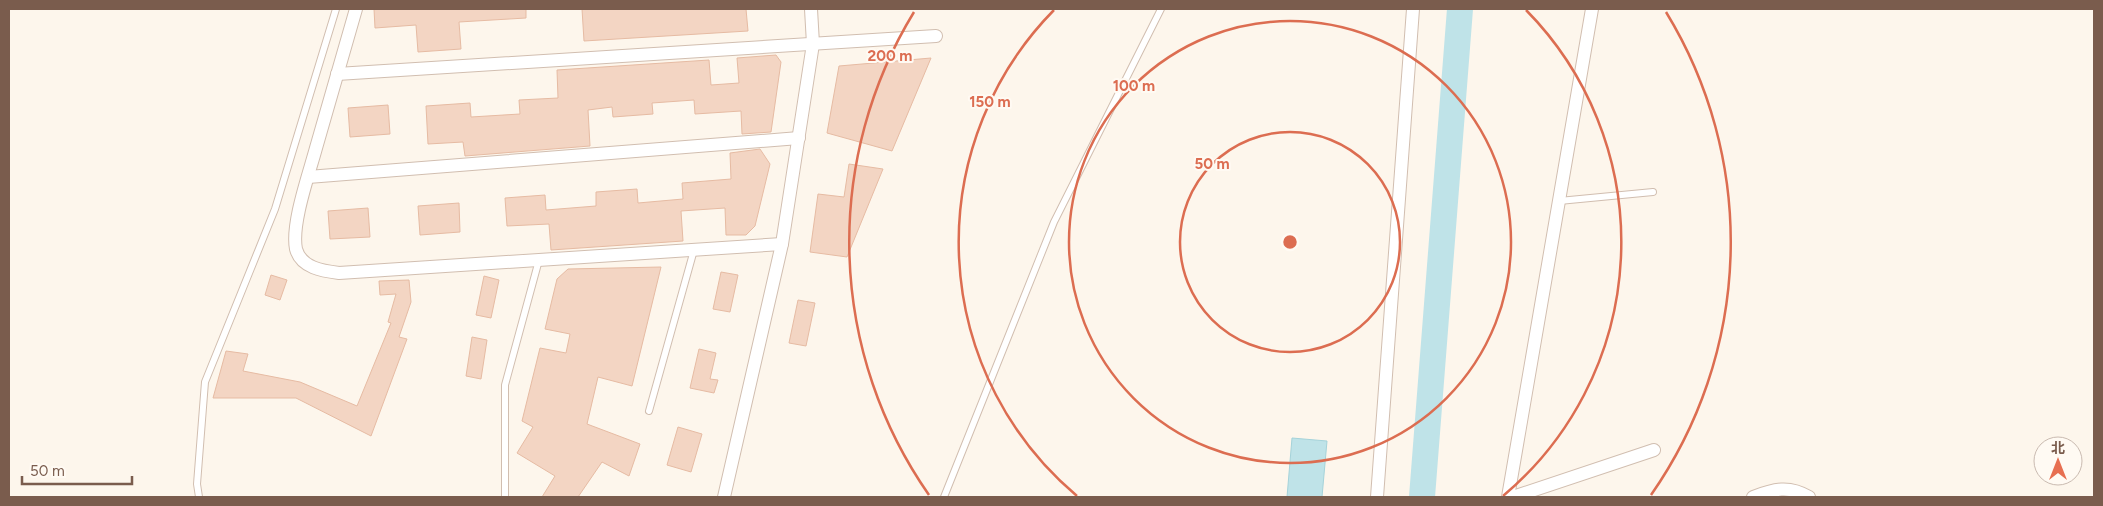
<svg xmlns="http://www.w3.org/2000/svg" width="2103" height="506" viewBox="0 0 2103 506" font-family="Figtree,'Noto Sans SC',sans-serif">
	<rect width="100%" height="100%" fill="#fdf6ec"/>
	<path fill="#bfe3e8" stroke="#a5d3da" d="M1292 438 1327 441 1322 497H1287Z"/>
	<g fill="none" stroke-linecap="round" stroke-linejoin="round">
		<path stroke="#bfe3e8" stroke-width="26" d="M1422 497 1460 9"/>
	</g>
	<g fill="#f3d5c3" stroke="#e6bba3">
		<path d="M374 9H526V18L459 22 461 49 418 52 416 25 375 28Z"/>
		<path d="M582 9H746L748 31 584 41Z"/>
		<path d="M776 55 781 62 771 132 742 134 741 111 695 114 694 100 652 103 653 114 613 117 612 107 588 110 590 146 465 156 463 142 428 144 426 106 470 103 471 117 520 114 519 100 558 98 557 70 709 60 711 85 739 83 737 58Z"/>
		<path d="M931 58 892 151 827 133 839 66Z"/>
		<path d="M388 105 390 134 350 137 348 108Z"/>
		<path d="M760 149 770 164 755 226 746 235H726L725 208 681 211 683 241 551 250 549 224 507 226 505 198 545 195 546 210 596 206V192L637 189 638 203 683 199 682 183 731 179 730 153Z"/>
		<path d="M849 164 883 169 847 257 810 252 818 194 844 197Z"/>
		<path d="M459 203 460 232 420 235 418 206Z"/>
		<path d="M368 208 370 237 330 239 328 211Z"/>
		<path d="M661 267 632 386 598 377 587 424 640 444 629 476 602 462 578 497H542L555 476 517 453 533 427 522 421 540 348 566 353 570 334 545 329 557 279 568 269Z"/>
		<path d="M721 272 738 275 730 312 713 309Z"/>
		<path d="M271 275 287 280 280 300 265 295Z"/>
		<path d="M484 276 499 280 491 318 476 315Z"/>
		<path d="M409 280 411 302 399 337 407 339 371 436 296 398H213L226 351 248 354 243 371 300 382 357 406 391 323 388 322 396 294 380 295 379 281Z"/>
		<path d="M798 300 815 303 806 346 789 343Z"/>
		<path d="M472 337 487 340 481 379 466 376Z"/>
		<path d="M699 349 716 353 710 379 718 380 714 393 690 388Z"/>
		<path d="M678 427 702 434 691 472 667 465Z"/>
	</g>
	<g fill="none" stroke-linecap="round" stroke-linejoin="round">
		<defs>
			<g id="lane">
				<path d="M1559 201 1653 192"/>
				<path d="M649 411 694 250"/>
				<path d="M199 497 197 484 205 382 275 209 336 9"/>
				<path d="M505 497V385L539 260"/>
				<path d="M944 497 1054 222 1161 9"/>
			</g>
			<g id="street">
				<path d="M356 9C343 55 329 102 316 148 309 174 291 224 296 249 301 268 323 271 339 273L782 244"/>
				<path d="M337 74 936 36"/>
				<path d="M308 177 799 138"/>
				<path d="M724 497 782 244 813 44 811 9"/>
				<path d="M1377 497 1413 9"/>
				<path d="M1508 497 1592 9"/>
				<path d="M1513 497 1654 450"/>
				<path d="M1753 497C1774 489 1789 485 1809 497"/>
			</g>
		</defs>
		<use href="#lane" stroke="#d1beb0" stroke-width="8"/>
		<use href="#street" stroke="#d1beb0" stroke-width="14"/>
		<use href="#lane" stroke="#fff" stroke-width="6"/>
		<use href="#street" stroke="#fff" stroke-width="12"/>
	</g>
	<g fill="none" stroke="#dc6d51" stroke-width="2.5">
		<circle cx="1290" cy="242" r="110"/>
		<circle cx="1290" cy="242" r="221"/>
		<path d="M1077 496A331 331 0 0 1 1054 10M1526 10A331 331 0 0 1 1503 496"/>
		<path d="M929 495A441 441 0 0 1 914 12M1666 12A441 441 0 0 1 1651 495"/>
	</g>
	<circle cx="1290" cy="242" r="8" fill="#dc6d51" stroke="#fffaf3" stroke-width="2.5"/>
	<g font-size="15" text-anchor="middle" font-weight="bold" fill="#dc6d51" stroke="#fffaf3" stroke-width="4" stroke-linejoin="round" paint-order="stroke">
		<text x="890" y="61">200 m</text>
		<text x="1134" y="91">100 m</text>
		<text x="990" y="107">150 m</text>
		<text x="1212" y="169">50 m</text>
	</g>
	<rect width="2103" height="506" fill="none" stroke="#7a5c4d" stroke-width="20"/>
	<g transform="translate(2058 461)"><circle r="24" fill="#fffaf3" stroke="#cabbb1"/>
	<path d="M0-4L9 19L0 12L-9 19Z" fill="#e76f51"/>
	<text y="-8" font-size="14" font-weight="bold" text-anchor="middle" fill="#7a5c4d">北</text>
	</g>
	<path d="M22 476v8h110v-8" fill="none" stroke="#7a5c4d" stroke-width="2.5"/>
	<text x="30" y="476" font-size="15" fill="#7a5c4d" stroke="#fffaf3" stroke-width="4" paint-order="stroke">50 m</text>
</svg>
